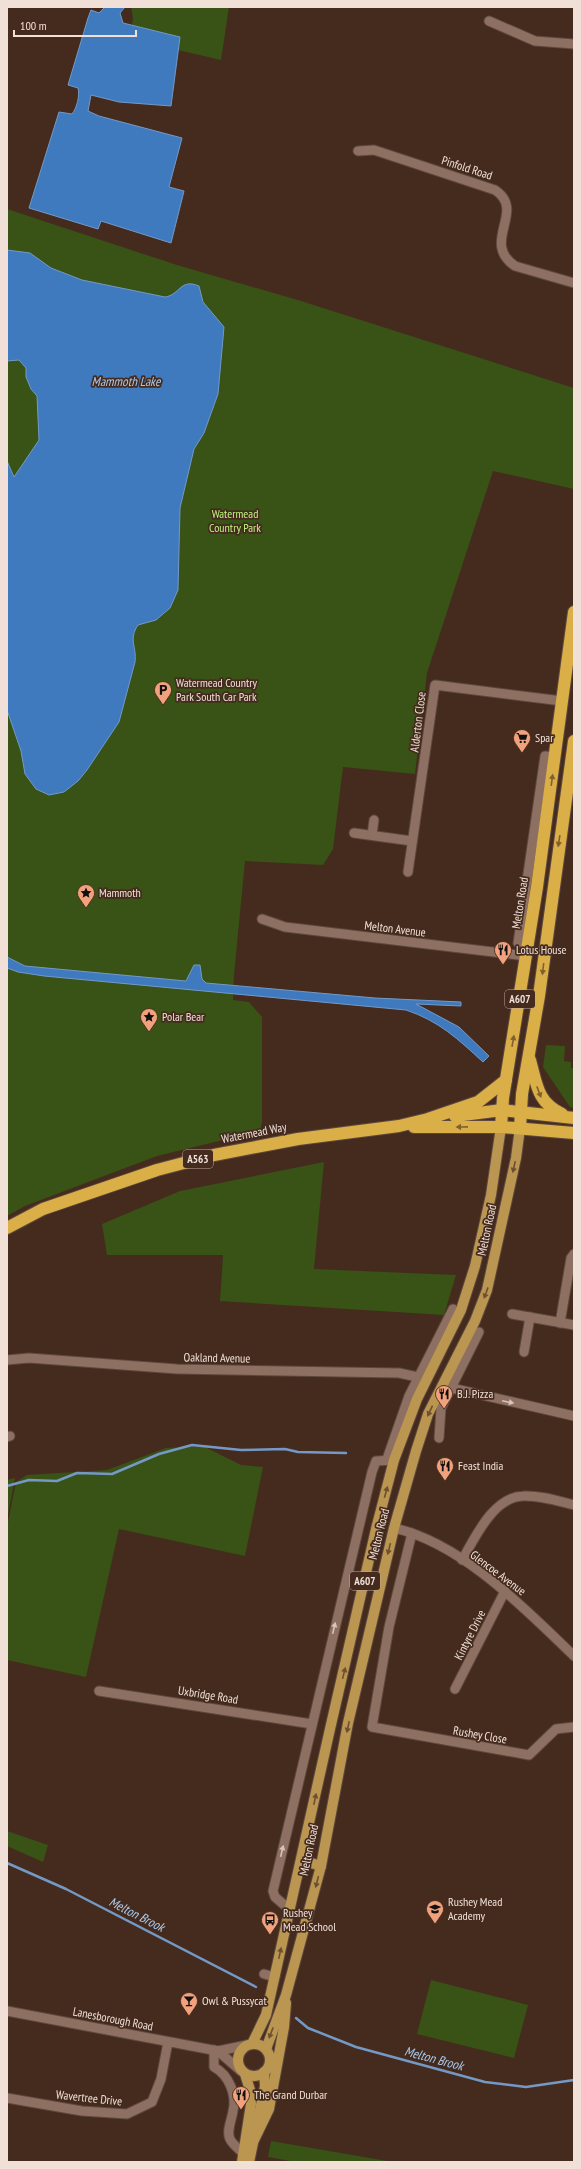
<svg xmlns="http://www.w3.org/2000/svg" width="581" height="2169" viewBox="0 0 581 2169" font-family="'PT Sans Narrow',sans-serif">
	<rect width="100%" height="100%" fill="#442b1e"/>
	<g fill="#395215">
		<path d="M131 7H229L221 60 178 50 180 37 132 25 133 18Z"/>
		<path d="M7 209 177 265 301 301 574 388V489L493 471 427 673 415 774 343 767 333 849 323 865 245 861 234 975 233 1000 249 1002 262 1017V1122L260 1131 157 1156 25 1206 7 1216Z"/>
		<path d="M546 1045 565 1046 564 1061 571 1062V1068H574V1108L570 1107 543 1067Z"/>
		<path d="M324 1162 314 1269 456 1275 444 1315 220 1301 223 1255H107L102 1224 180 1191Z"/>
		<path d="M203 1446 241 1465 263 1467 245 1556 119 1529 86 1677 7 1660V1527L16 1482 27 1475 107 1470 166 1448Z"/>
		<path d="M15 1478 7 1520V1480Z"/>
		<path d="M7 1831 48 1845 43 1862 7 1846Z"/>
		<path d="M431 1980 528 2005 514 2058 417 2034Z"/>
		<path d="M271 2141 393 2162H296L268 2157Z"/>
	</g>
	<g fill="#3f7abf" stroke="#7499c6">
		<path d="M105 7H125L120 13 123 23 180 37 171 106 119 102 91 95 88 111 99 116 182 138 169 187 184 191 171 243 101 221 98 229 29 208 59 112 72 114C77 108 80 95 78 88L68 85 88 18 91 10 99 13Z"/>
		<path d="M7 250 30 253 51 268 82 280 165 297C180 295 180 278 199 286L203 302 224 327 218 394 204 433 194 449 180 508 178 590 170 608 156 620 138 625C128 640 137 646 135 662L119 722 87 770 78 781 64 792 49 795 36 789 25 774 21 751 7 710V461L14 477 39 440 37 396 31 389 26 377V368L19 360 7 361Z"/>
		<path d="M7 957 25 966 186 981 194 965H200L202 979 206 983 375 998 461 1002V1006L416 1004 459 1027 489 1056 483 1062C458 1039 439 1021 406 1010L44 976 18 972 7 968Z"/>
	</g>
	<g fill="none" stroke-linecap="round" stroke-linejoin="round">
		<g stroke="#7499c6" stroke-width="2.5">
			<path d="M7 1486 29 1480 57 1481 77 1473 112 1474 159 1454 192 1445 241 1450 285 1449 298 1452 346 1453"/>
			<path d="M7 1863 66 1889 256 1987"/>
			<path d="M296 2018 308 2028 356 2047 485 2082 526 2087 574 2080"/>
		</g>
		<defs>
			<g id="street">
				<path d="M489 21 535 41 574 44"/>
				<path d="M358 151 374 150 495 190C527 211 480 242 515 266L574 283"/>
				<path d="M354 833 412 841"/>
				<path d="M372 835 374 820"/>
				<path d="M408 872 435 685 562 701"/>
				<path d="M262 919 285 927 526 956"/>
				<path d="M518 943 545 756 555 757"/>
				<path d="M512 1314 574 1325"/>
				<path d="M560 1323 571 1258 574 1254"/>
				<path d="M524 1352 530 1317"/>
				<path d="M7 1360 29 1358 177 1369 399 1373 427 1379"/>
				<path d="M443 1386 574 1416"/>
				<path d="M7 1437 10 1436"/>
				<path d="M439 1438 441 1408 479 1332"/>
				<path d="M387 1459 409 1396 453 1309"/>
				<path d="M394 1528C462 1543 525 1609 574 1656"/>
				<path d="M412 1533 389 1627 372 1727 529 1755 556 1729 574 1727"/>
				<path d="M462 1560C475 1538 493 1497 523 1496 539 1495 558 1501 574 1505"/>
				<path d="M455 1689 505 1591"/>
				<path d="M99 1691 312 1724"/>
				<path d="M289 1909 275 1897 273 1891 372 1472 376 1461 394 1460"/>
				<path d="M264 1974 275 1977"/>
				<path d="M7 2011 218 2051 247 2045"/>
				<path d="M214 2050V2067C229 2075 237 2095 233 2111 232 2119 226 2131 230 2139 232 2144 239 2149 243 2153"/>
				<path d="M218 2051 241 2071"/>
				<path d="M7 2098 82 2111 127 2114 152 2102 161 2079 168 2042"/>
			</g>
			<g id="primary">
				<path d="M301 1860 321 1866"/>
				<circle cx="254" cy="2060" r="16"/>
				<path d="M252 2044 266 2015 330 1729 376 1529 394 1460 417 1399 461 1310 475 1266 491 1195 501 1127"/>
				<path d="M266 2049 286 1995 321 1866 348 1723 394 1528 416 1451 428 1414 475 1321 487 1290 516 1158 520 1128"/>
				<path d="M254 2140 269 2109 284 2027 286 2003"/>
				<path d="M242 2162 251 2104 250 2090 245 2074"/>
				<path d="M249 2162 265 2086 264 2072"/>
			</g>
			<g id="highway">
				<path d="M530 1060C537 1085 537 1102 562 1114"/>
				<path d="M455 1116 502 1110 574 1118"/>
				<path d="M414 1127H501L574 1133"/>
				<path d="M501 1127 503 1098 537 887 574 612"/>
				<path d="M520 1128 522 1094 539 996 574 741"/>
				<path d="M7 1228 43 1209 157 1170 214 1155 298 1139 399 1126 428 1119 478 1102 506 1080"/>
			</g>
		</defs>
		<use href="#street" stroke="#5e483d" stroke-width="11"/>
		<use href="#primary" stroke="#5e483d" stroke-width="12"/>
		<use href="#highway" stroke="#5e483d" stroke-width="14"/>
		<use href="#street" stroke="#8d7061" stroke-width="9"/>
		<use href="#primary" stroke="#bb9651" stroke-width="10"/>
		<use href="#highway" stroke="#daaf47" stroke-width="12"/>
	</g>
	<defs><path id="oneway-solid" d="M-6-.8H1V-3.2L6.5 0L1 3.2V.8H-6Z"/></defs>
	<g fill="#80602e">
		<use href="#oneway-solid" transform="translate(552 780) rotate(-82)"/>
		<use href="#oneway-solid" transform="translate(559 841) rotate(99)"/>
		<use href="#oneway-solid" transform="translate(543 969) rotate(97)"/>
		<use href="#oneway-solid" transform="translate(513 1041) rotate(-80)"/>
		<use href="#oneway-solid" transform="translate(539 1092) rotate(69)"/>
		<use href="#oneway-solid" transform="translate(462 1127) rotate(179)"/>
	</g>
	<g fill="#6e5030">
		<use href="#oneway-solid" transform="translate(514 1167) rotate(102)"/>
		<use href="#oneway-solid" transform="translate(486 1293) rotate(110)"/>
		<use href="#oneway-solid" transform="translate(430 1411) rotate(115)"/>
		<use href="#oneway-solid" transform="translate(386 1492) rotate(-75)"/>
		<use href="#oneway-solid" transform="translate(389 1549) rotate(104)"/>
		<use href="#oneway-solid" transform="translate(344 1673) rotate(-76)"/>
		<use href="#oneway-solid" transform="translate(348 1727) rotate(102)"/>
		<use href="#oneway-solid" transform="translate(315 1799) rotate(-78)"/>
		<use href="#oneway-solid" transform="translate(317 1882) rotate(104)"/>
		<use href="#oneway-solid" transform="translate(280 1953) rotate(-78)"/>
		<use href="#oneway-solid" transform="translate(271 2033) rotate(111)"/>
	</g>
	<g fill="#d8c4ba">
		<use href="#oneway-solid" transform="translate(508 1402) rotate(12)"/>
		<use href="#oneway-solid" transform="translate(334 1628) rotate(-77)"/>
		<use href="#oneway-solid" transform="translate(282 1851) rotate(-77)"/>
	</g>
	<defs>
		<symbol id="parking-pin" viewBox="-11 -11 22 30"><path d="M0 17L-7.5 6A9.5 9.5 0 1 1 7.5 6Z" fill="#f1a17b" stroke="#442b1e"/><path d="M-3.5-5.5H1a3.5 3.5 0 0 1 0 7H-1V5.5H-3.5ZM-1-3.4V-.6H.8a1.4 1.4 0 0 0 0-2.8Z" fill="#111"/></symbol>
		<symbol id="supermarket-pin" viewBox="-11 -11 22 30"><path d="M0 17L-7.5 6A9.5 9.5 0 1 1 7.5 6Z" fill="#f1a17b" stroke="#442b1e"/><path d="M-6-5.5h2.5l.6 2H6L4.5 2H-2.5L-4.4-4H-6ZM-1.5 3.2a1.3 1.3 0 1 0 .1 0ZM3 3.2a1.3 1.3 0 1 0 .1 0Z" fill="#111"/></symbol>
		<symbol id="sight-pin" viewBox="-11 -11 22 30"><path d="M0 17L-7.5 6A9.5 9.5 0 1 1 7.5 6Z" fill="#f1a17b" stroke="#442b1e"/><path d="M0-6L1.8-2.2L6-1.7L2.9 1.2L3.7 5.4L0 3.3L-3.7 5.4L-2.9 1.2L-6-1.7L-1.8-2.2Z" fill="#111"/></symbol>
		<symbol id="restaurant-pin" viewBox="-11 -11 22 30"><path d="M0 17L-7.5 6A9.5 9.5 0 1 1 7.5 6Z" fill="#f1a17b" stroke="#442b1e"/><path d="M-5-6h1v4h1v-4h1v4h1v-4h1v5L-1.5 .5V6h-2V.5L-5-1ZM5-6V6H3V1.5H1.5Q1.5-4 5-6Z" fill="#111"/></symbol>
		<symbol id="school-pin" viewBox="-11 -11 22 30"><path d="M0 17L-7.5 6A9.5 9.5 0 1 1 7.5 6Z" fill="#f1a17b" stroke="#442b1e"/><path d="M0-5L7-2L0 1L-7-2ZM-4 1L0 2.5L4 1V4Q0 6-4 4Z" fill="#111"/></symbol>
		<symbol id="bus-pin" viewBox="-11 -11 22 30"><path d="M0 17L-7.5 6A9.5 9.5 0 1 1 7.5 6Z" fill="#f1a17b" stroke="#442b1e"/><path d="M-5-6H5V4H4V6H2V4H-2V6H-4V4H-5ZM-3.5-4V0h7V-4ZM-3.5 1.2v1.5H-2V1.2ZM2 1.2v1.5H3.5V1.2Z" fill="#111"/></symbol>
		<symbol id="bar-pin" viewBox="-11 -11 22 30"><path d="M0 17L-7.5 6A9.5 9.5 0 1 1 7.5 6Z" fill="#f1a17b" stroke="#442b1e"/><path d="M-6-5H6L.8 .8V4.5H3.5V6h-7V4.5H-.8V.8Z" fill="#111"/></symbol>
	</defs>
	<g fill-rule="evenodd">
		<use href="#parking-pin" x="153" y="680" width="20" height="27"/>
		<use href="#supermarket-pin" x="512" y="728" width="20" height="27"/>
		<use href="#sight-pin" x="76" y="883" width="20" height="27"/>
		<use href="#restaurant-pin" x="493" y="940" width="20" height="27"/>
		<use href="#sight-pin" x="139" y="1007" width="20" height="27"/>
		<use href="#restaurant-pin" x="434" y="1384" width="20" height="27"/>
		<use href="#restaurant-pin" x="435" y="1456" width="20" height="27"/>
		<use href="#school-pin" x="425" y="1899" width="20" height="27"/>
		<use href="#bus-pin" x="260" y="1910" width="20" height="27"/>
		<use href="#bar-pin" x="179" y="1991" width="20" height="27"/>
		<use href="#restaurant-pin" x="231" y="2085" width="20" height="27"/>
	</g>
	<g text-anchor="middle" stroke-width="3.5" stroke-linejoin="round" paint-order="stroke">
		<g fill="#442b1e" stroke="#bdaaa0" stroke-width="1">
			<rect x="505" y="990" width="30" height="18" rx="3"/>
			<rect x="183" y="1150" width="30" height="18" rx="3"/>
			<rect x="350" y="1572" width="30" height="18" rx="3"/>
		</g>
		<g font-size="11" font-weight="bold" fill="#f1e0d8">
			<text x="520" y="1003">A607</text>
			<text x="198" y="1163">A563</text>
			<text x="365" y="1585">A607</text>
		</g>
		<g font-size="12" fill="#f1e0d8" stroke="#442b1e">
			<text transform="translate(467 168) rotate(18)" y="4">Pinfold Road</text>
			<text transform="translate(418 722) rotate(-83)" y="4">Alderton Close</text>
			<text transform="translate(520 903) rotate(-81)" y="4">Melton Road</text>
			<text transform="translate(395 929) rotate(7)" y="4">Melton Avenue</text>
			<text transform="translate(254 1133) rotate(-11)" y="4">Watermead Way</text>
			<text transform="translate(487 1230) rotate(-78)" y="4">Melton Road</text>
			<text transform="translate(217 1358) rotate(1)" y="4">Oakland Avenue</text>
			<text transform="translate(379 1534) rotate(-76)" y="4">Melton Road</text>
			<text transform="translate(498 1573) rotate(37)" y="4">Glencoe Avenue</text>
			<text transform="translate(470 1635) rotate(-63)" y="4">Kintyre Drive</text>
			<text transform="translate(208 1695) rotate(9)" y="4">Uxbridge Road</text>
			<text transform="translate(480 1735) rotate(10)" y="4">Rushey Close</text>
			<text transform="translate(309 1850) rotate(-78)" y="4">Melton Road</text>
			<text transform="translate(113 2019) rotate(11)" y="4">Lanesborough Road</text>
			<text transform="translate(89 2098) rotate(6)" y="4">Wavertree Drive</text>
		</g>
		<g font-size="12" fill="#bff380" stroke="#442b1e">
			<text x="235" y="518">Watermead<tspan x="235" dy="14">Country Park</tspan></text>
		</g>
		<g font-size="12" fill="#f1e0d8" stroke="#442b1e" text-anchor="start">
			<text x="176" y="687">Watermead Country<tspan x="176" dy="14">Park South Car Park</tspan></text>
			<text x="535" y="742">Spar</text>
			<text x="99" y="897">Mammoth</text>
			<text x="516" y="954">Lotus House</text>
			<text x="162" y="1021">Polar Bear</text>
			<text x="457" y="1398">B.J. Pizza</text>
			<text x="458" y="1470">Feast India</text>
			<text x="448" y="1906">Rushey Mead<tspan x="448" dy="14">Academy</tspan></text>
			<text x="283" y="1917">Rushey<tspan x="283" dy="14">Mead School</tspan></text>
			<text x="202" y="2005">Owl &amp; Pussycat</text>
			<text x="254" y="2099">The Grand Durbar</text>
		</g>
		<g font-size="13" font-style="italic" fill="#aac8ed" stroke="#442b1e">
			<text x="126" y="386">Mammoth Lake</text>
			<text transform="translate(137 1914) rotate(27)" y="5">Melton Brook</text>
			<text transform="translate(434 2058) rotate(15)" y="5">Melton Brook</text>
		</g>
	</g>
	<rect width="581" height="2169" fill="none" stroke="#f1e0d8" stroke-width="16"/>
	<path d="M14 30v6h122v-6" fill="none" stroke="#f1e0d8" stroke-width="2"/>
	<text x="20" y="30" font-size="12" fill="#f1e0d8" stroke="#442b1e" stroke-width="3" paint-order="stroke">100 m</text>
</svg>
